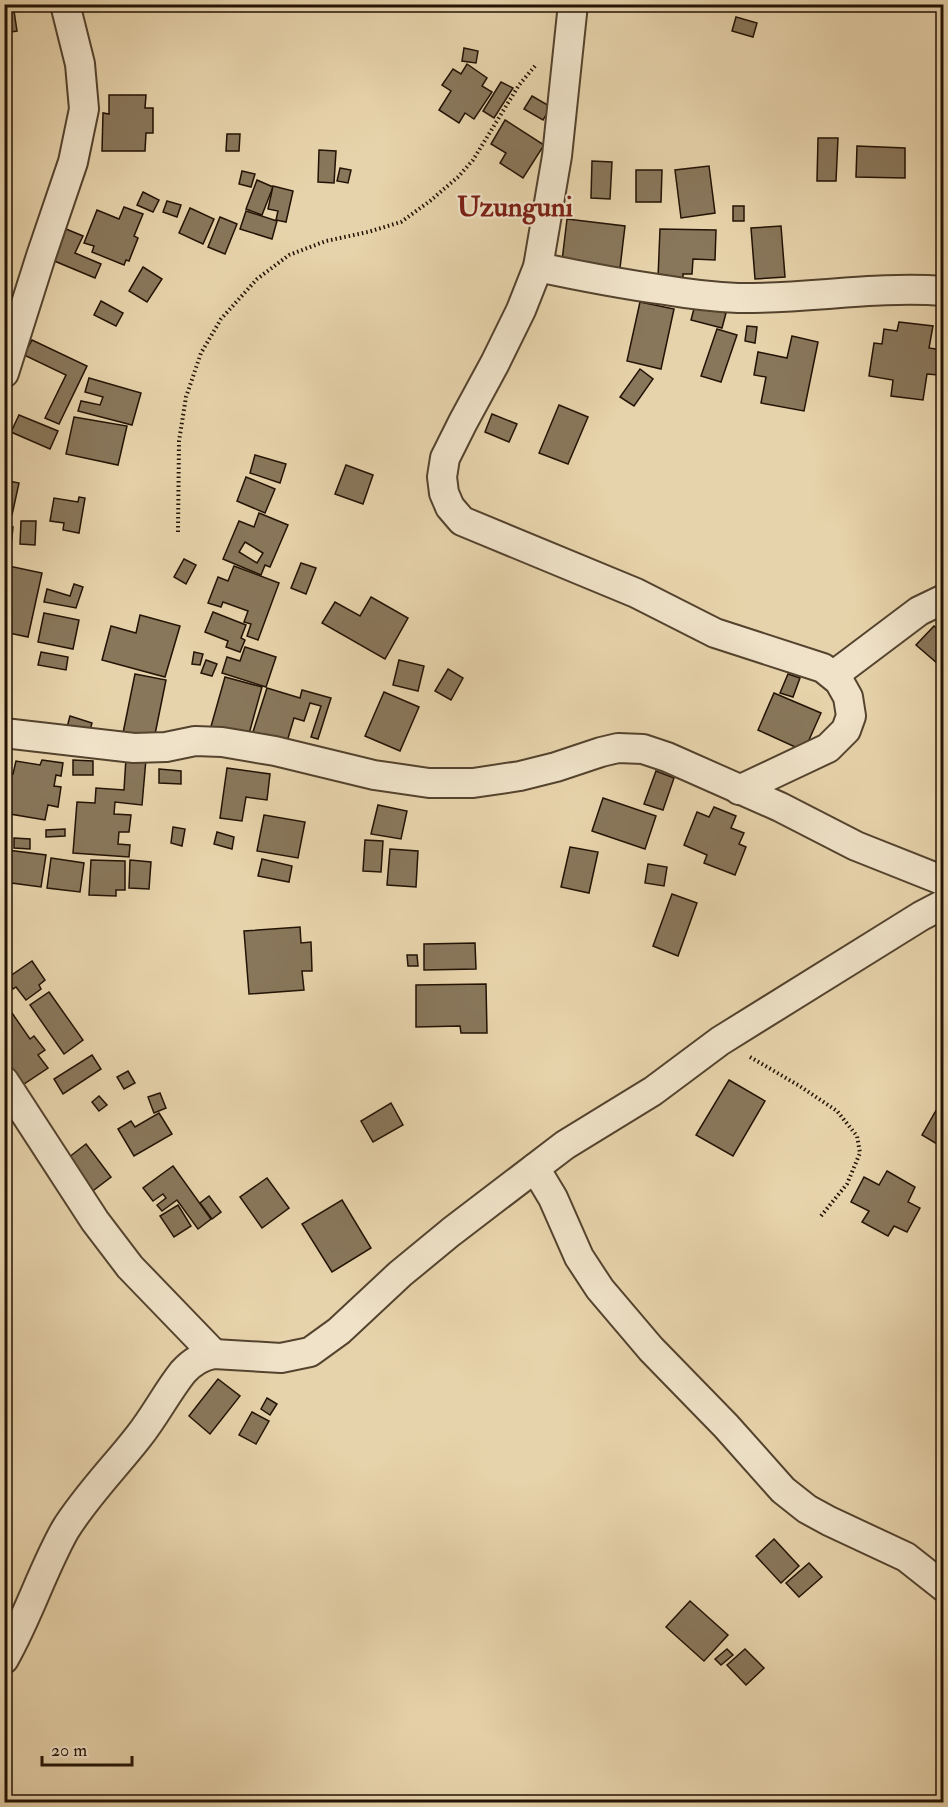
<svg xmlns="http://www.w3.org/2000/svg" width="948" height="1807" viewBox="0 0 948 1807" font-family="'IM FELL Double Pica',serif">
	<rect width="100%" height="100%" fill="#e7d3ab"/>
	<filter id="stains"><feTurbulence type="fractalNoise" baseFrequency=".00333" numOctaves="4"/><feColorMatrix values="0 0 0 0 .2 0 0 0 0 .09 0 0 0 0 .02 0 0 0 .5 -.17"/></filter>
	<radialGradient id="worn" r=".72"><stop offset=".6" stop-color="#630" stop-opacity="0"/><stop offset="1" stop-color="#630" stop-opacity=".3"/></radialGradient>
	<g fill="#89775b" stroke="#231305" stroke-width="1.5" fill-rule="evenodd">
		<path d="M4 4H13L17 31 4 33Z"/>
		<path d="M736 17 757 23 753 37 732 31Z"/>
		<path d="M464 48 478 51 476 63 462 61Z"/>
		<path d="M467 64 487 78 482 86 492 92 474 119 465 113 459 123 439 110 451 91 442 85 453 69 461 74Z"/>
		<path d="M501 82 513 88 494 118 483 111Z"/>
		<path d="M109 95H146L145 108H153V133H146L145 151H102L103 113 109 114Z"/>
		<path d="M532 96 551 107 543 120 524 109Z"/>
		<path d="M505 120 544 145 523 178 500 163 506 153 491 144Z"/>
		<path d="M227 134H240L239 151H226Z"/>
		<path d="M818 138H838L836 181H817Z"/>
		<path d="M857 146 905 148V178L856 177Z"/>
		<path d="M319 150 336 151 334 183 318 182Z"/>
		<path d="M592 161 612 162 610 199 591 198Z"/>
		<path d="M709 166 715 213 681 218 675 170Z"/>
		<path d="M340 168 351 170 348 183 337 181Z"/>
		<path d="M636 170H662L661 202H636Z"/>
		<path d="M242 171 255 174 251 187 239 184Z"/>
		<path d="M257 180 273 187 262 215 246 209Z"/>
		<path d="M273 186 293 191 286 222 276 220 278 211 268 209Z"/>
		<path d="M143 192 159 200 153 212 137 205Z"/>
		<path d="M167 201 181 205 177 217 163 212Z"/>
		<rect x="733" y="206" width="11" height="15"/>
		<path d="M124 207 143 214 134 236 138 238 129 261 126 260 124 265 92 252 94 246 84 243 97 210 119 219Z"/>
		<path d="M190 208 214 219 203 244 179 233Z"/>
		<path d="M246 211 277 221 272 239 240 229Z"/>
		<path d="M220 217 237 224 225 254 208 247Z"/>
		<path d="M567 219 625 226 620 268 562 261Z"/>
		<path d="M781 226 785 277 755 279 751 228Z"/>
		<path d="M66 229 83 236 75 253 101 264 95 278 52 260Z"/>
		<path d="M660 229 716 230 715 260 693 259 692 274H683V279L658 278Z"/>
		<path d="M143 267 162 279 147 302 129 291Z"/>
		<path d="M101 301 123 313 116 326 94 315Z"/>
		<path d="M640 302 674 309 661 369 627 361Z"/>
		<path d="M695 305 726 313 722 328 691 320Z"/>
		<path d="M899 322 933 326 929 348 942 350 938 375 927 374 923 400 891 396 893 380 869 376 874 343 882 344 884 329 897 331Z"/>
		<path d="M747 326 757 327 755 343 745 341Z"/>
		<path d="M717 329 737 335 721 382 701 376Z"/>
		<path d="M792 336 818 342 804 411 761 403 766 377 754 375 758 352 787 358Z"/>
		<path d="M32 340 87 366 59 424 45 418 66 375 24 355Z"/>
		<path d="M640 369 653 379 634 406 620 397Z"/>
		<path d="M89 378 141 393 132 425 78 411 81 401 100 405 103 397 85 392Z"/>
		<path d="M559 405 588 417 568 464 539 453Z"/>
		<path d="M492 414 517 424 509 442 485 432Z"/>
		<path d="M19 415 58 431 50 449 11 432Z"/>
		<path d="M74 417 127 426 118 465 66 454Z"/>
		<path d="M255 455 286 464 280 483 250 473Z"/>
		<path d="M346 465 373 475 363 504 335 494Z"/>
		<path d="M246 477 275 489 265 513 237 501Z"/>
		<path d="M4 480 19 483 12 515 4 514Z"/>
		<path d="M79 497 85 498 79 533 63 530 64 523 50 521 54 498 78 502Z"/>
		<path d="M259 513 288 525 270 567 265 565 261 575 223 559 239 521 254 527ZM245 542 263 553 257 563 239 552Z"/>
		<path d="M21 521H36L35 545 20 544Z"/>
		<path d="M4 526 13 527 11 546 4 545Z"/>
		<path d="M184 559 196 565 186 584 174 577Z"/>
		<path d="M301 563 316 568 306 594 291 588Z"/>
		<path d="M4 565 42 573 28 637 4 632Z"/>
		<path d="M234 566 279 583 258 640 247 636 251 624 244 622 248 611 223 602 221 607 208 603 218 577 228 581Z"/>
		<path d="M74 584 83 587 76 608 44 602 47 589 70 596Z"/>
		<path d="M371 597 408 618 385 659 322 623 335 602 360 616Z"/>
		<path d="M213 612 246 625 241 638 245 640 240 652 226 647 228 641 205 632Z"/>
		<path d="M44 613 79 620 73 649 38 642Z"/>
		<path d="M140 615 180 626 165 677 102 660 111 626 136 633Z"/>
		<path d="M934 626 944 634V669L916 645Z"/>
		<path d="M245 647 276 657 266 687 222 673 227 657 240 661Z"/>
		<path d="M41 652 68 657 66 670 38 665Z"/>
		<path d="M194 652 203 654 200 665 192 664Z"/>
		<path d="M206 660 217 664 212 676 201 673Z"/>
		<path d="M399 660 424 666 418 691 393 685Z"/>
		<path d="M448 669 463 678 451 700 435 691Z"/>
		<path d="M135 674 166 680 153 744 122 738Z"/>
		<path d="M788 674 800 678 793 697 780 693Z"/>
		<path d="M225 677 262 687 247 741 210 730Z"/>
		<path d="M267 688 300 698 302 690 331 698 318 739 311 737 321 706 310 703 304 721 294 718 286 745 252 735Z"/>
		<path d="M384 692 419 707 400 751 365 736Z"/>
		<path d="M774 693 821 713 804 751 758 730Z"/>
		<path d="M70 716 92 723 88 738 66 731Z"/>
		<path d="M126 758 146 759 142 805 115 802 114 814 131 815 129 832H119L118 844 130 845 129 857 73 853 77 802 95 803 96 788 124 790Z"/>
		<path d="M42 760 63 763 61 776 56 775 54 786 61 787 58 807 48 805 45 820 10 814V809L7 808 9 793H5L9 774H13L16 761 40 765Z"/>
		<path d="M73 760 93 761V775H73Z"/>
		<path d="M227 768 270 774 267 800 246 797 242 821 220 818Z"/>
		<path d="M159 769 181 771V784L159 783Z"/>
		<path d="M656 771 674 778 663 810 644 804Z"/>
		<path d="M603 798 656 816 645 849 592 831Z"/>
		<path d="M378 805 407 811 401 839 371 834Z"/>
		<path d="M714 807 736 816 731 828 744 833 739 844 746 847 735 875 704 863 707 855 684 845 697 812 709 817Z"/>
		<path d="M264 815 305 822 298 858 257 851Z"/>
		<path d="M173 827 185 829 182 846 171 843Z"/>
		<path d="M65 829V836L46 837V830Z"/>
		<path d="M217 832 234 837 232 849 214 844Z"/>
		<path d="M14 838 30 839V849L14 848Z"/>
		<path d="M365 840 383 841 381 872 363 871Z"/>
		<path d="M570 847 598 852 589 893 561 887Z"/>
		<path d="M390 849 418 851 416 887 387 885Z"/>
		<path d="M7 850 46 855 41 887 4 882Z"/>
		<path d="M51 858 84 863 80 892 47 888Z"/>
		<path d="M262 859 292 866 289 882 258 876Z"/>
		<path d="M91 860 125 861V890H116V896L89 895Z"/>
		<path d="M130 860 151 862 149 889 129 888Z"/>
		<path d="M648 864 667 867 664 886 645 883Z"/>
		<path d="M672 894 697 903 678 956 653 946Z"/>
		<path d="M300 927 301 943 311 942 312 971H302L304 990 249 994 244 931Z"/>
		<path d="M475 943 476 969 424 970V944Z"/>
		<path d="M407 955H417L418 966H408Z"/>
		<path d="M32 961 45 980 39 985 41 989 26 1000 16 987 13 989 6 979Z"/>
		<path d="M486 984 487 1033H461L460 1026 416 1027V985Z"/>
		<path d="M49 992 83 1040 64 1054 30 1005Z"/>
		<path d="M12 1013 30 1039 34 1036 45 1050 38 1055 48 1068 21 1086 4 1063V1018Z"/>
		<path d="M92 1055 101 1069 63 1094 54 1079Z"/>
		<path d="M128 1071 135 1083 124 1089 117 1077Z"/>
		<path d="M729 1080 765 1101 733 1156 696 1135Z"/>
		<path d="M160 1093 166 1108 154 1113 148 1097Z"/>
		<path d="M99 1096 107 1105 99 1111 92 1102Z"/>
		<path d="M942 1100 944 1101V1132L937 1144 922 1135Z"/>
		<path d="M391 1103 403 1125 373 1142 361 1121Z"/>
		<path d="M159 1113 172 1134 134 1156 118 1129 131 1121 135 1127Z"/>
		<path d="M86 1144 111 1177 90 1193 64 1161Z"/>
		<path d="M173 1166 211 1219 198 1229 177 1200 162 1211 157 1205 166 1198 163 1194 153 1201 143 1188Z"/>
		<path d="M887 1171 915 1187 908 1202 920 1208 907 1232 894 1226 888 1236 862 1222 869 1211 851 1202 864 1177 879 1185Z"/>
		<path d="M267 1178 289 1208 262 1228 240 1197Z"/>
		<path d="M209 1196 221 1212 212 1219 200 1203Z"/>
		<path d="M342 1200 371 1248 332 1272 302 1224Z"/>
		<path d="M178 1205 191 1226 174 1237 160 1216Z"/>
		<path d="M218 1379 240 1396 210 1434 189 1416Z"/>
		<path d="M267 1398 277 1404 270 1415 261 1409Z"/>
		<path d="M252 1412 269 1421 256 1444 239 1435Z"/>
		<path d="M774 1539 799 1566 781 1583 756 1556Z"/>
		<path d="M809 1563 822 1577 799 1597 786 1583Z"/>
		<path d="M690 1601 728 1635 704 1661 666 1627Z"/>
		<path d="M727 1649 733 1655 721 1665 715 1659Z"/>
		<path d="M745 1649 764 1668 746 1685 727 1665Z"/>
	</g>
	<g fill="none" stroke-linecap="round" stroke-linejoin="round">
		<defs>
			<g id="street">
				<path d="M573 4 557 156 538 267 521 310 495 363 463 422 445 458 442 477 444 493 450 507 462 521 636 593 715 633 823 668 839 681 848 697 851 716 846 730 828 748 739 790"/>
				<path d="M538 267C580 276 622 284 665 290 689 294 713 297 738 298 807 299 874 286 944 291"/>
				<path d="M4 373 41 256 73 162 84 109 80 64 65 4"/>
				<path d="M834 675 919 611 944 599"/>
				<path d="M4 733 134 748 166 747 195 741 222 742 275 751 374 775 429 783H473L520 776 556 767 601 752 618 748 643 749 667 757 780 807 856 846 944 881"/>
				<path d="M4 1081 95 1221 130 1267 214 1354"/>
				<path d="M535 1168 553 1198 579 1257 600 1289 651 1349 726 1426 783 1490 807 1509 829 1521 906 1557 944 1587"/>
				<path d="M4 1659C28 1617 42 1571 65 1530 86 1496 115 1467 139 1436 155 1416 167 1392 183 1372 192 1362 202 1356 214 1354L281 1358 310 1352 339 1331 400 1274 451 1232 565 1145 653 1091 720 1041 921 916 944 904"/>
			</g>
		</defs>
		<use href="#street" stroke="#54432e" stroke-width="32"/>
		<g stroke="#231305" stroke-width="4" stroke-dasharray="1.5 3" stroke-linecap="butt">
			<path d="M178 532 179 441 186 397 201 353 221 319 257 279 289 255 326 241 368 232 401 222 430 201 458 177 473 160 519 85 535 66"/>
			<path d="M750 1057 798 1085 837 1111 857 1136 860 1153 847 1184 821 1216"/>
		</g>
		<use href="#street" stroke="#efe2c8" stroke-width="28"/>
	</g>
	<g text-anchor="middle" stroke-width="4.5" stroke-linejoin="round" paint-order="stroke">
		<g font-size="28" font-weight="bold" fill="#7a1f14" stroke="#efe2c8">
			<text x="515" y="216">Uzunguni</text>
		</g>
	</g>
	<rect width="948" height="1807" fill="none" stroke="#e7d3ab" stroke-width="24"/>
	<rect x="6" y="6" width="936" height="1795" fill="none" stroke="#231305" stroke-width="3"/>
	<rect x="12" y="12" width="924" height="1783" fill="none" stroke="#231305" stroke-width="1.5"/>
	<path d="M42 1756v9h90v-9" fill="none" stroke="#231305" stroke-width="3"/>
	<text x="51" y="1756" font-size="18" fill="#231305" stroke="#efe2c8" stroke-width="4.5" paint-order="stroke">20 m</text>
	<rect width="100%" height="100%" filter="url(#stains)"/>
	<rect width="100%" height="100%" fill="url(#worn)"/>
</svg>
